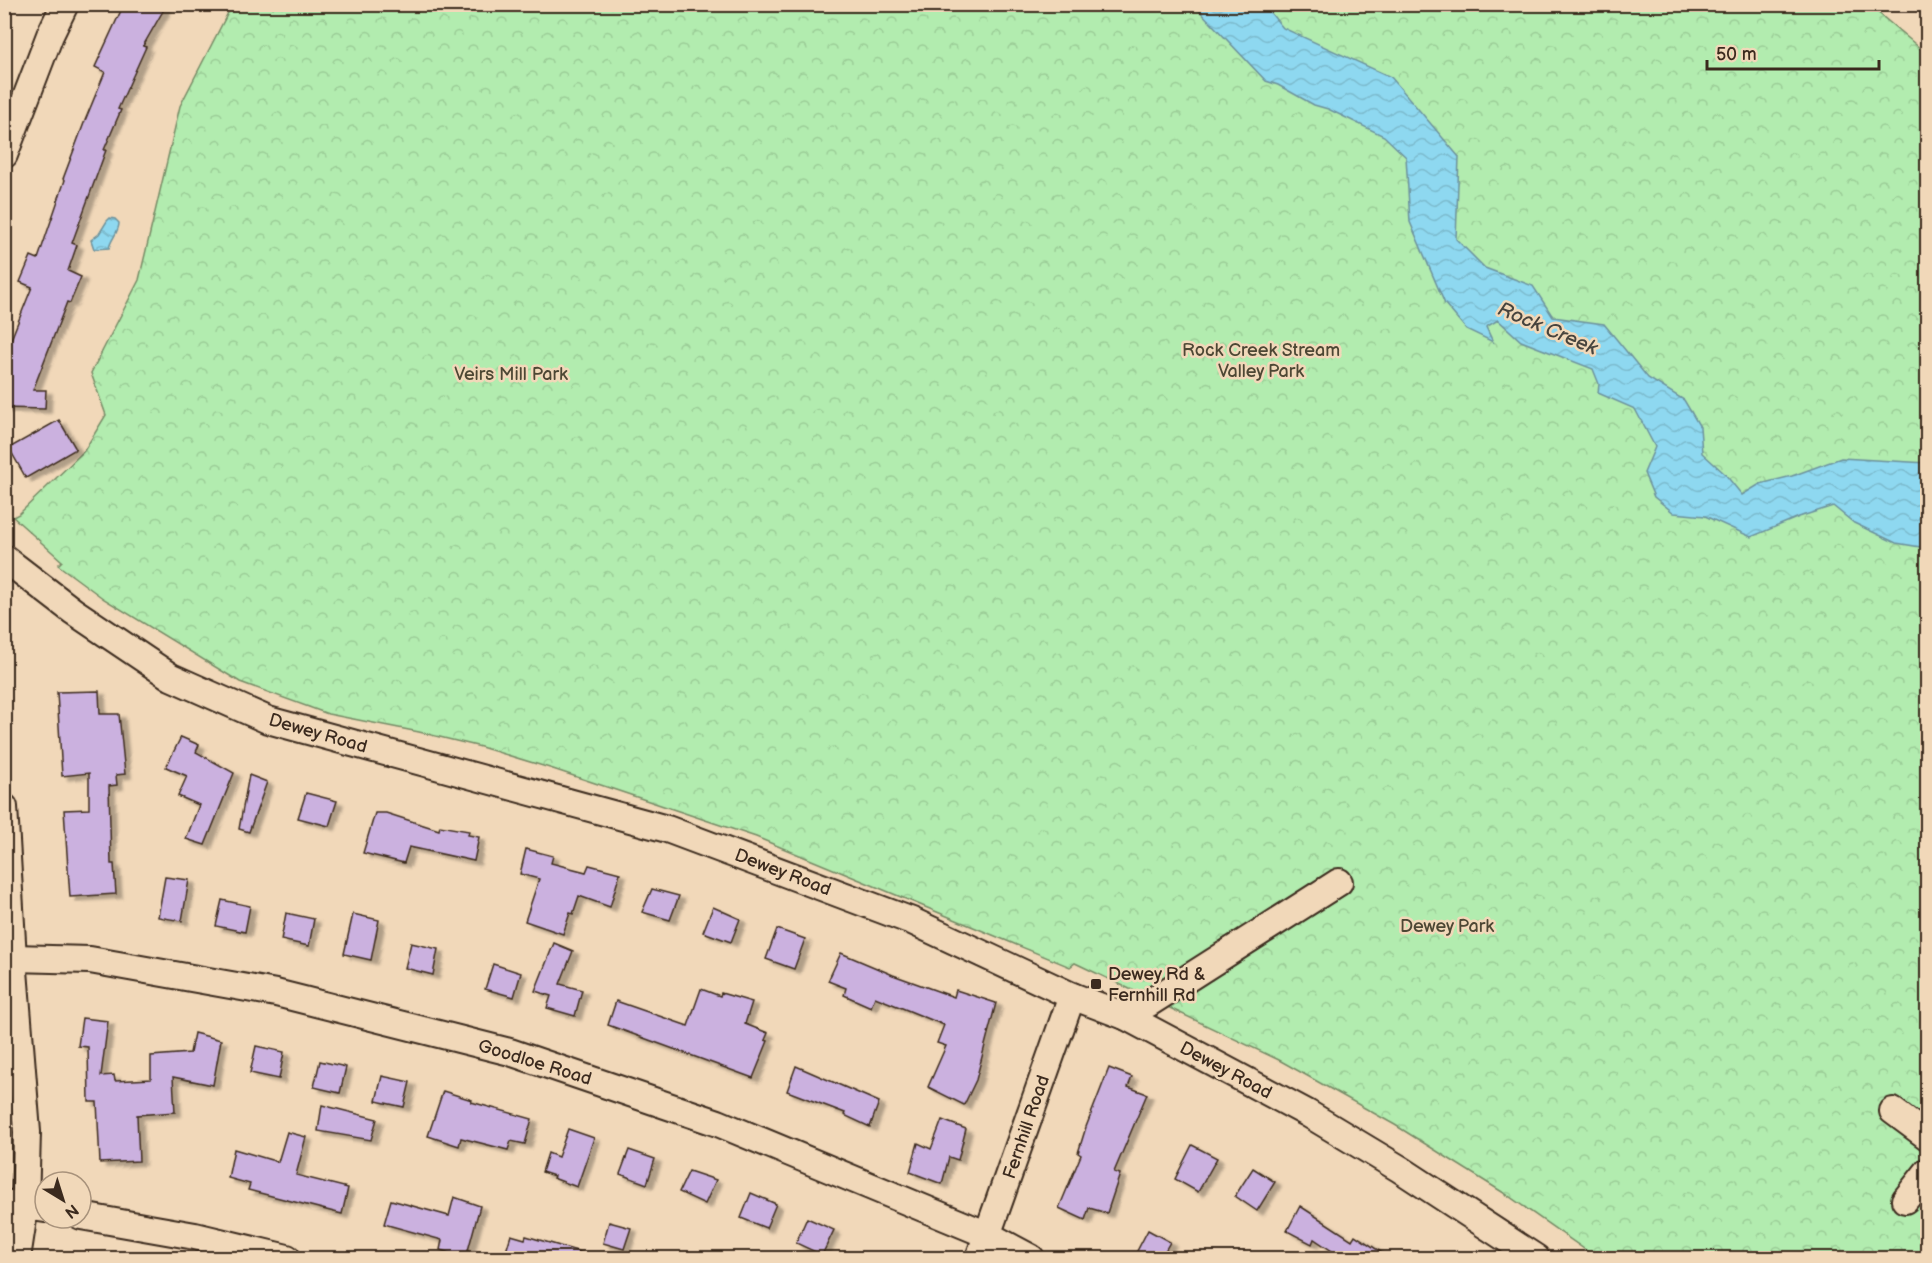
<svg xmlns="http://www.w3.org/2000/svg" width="1932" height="1263" viewBox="0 0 1932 1263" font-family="'Balsamiq Sans',sans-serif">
	<defs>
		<pattern id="forest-crowns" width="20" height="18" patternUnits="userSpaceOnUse" patternTransform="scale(1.5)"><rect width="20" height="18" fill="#b2ecaf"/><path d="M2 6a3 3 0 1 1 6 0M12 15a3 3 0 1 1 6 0" fill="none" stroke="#9acb96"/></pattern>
		<pattern id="water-waves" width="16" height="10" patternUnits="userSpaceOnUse" patternTransform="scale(1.5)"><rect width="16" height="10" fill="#8ed8f0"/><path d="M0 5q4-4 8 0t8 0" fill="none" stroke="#7bbacd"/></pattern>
		<filter id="shadow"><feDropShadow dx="6" dy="4" stdDeviation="1.5" flood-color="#0004"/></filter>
	</defs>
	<rect width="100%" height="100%" fill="#f1d8b9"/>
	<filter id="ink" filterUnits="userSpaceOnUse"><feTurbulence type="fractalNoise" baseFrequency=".0167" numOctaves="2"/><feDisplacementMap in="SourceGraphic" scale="12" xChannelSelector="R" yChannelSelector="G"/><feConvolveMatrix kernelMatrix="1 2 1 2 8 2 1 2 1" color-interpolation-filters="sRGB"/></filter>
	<g filter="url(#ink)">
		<path fill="url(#forest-crowns)" stroke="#768b66" stroke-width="1.5" d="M232 5H1869L1928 55 1927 1258H1597L1507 1195 1395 1125 1279 1060 1075 963 1070 967 756 837 553 769 481 747 419 732 328 714 240 682 104 599 58 565 62 561 13 517 19 514 84 451 106 415 91 373 139 280 180 106Z"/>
		<g fill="url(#water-waves)" stroke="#6d929c" stroke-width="1.5">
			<path d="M1194 5H1264L1283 28 1391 77 1459 157 1456 239 1485 268 1533 286 1553 317 1604 324 1648 378 1684 400 1700 427 1702 453 1725 474 1742 495 1760 484 1792 476 1841 458 1927 463V548L1896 543 1854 523 1833 506 1799 517 1751 537 1705 516 1674 513 1654 497 1644 473 1655 447 1635 409 1598 393 1599 384 1593 369 1521 341 1498 320 1486 327 1493 342 1466 329 1445 304 1410 222 1406 157 1384 136 1328 109 1314 105 1278 85 1266 81Z"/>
			<path d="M110 218 115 219 119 223C119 232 111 239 109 248L94 249 91 240 99 234 107 221Z"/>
		</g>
		<g fill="#cbb1df" stroke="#3b2a1e" stroke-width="1.5" filter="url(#shadow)">
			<path d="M124 4H167L143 46 146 47 118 109 121 110 104 150H106L72 243 77 245 68 271 81 277 70 303 67 302 33 390H46L45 409 4 408V357L32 287 20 282 31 256 38 259 65 180 63 179 84 123 105 72 95 67Z"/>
			<path d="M59 420 76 449 26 478 9 448Z"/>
			<path d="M99 691 100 714H119L125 774 116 775 117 785 109 786 111 864H114L116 894 70 897 64 810 89 809V773L62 776 57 692Z"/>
			<path d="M181 737 199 745 196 752 234 773 205 845 186 839 199 805 178 796 187 776 166 767Z"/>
			<path d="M249 775 267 782 249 832 239 829Z"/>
			<path d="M306 793 337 801 329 826 298 818Z"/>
			<path d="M375 813H386L439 830 440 826 469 831 468 835 479 837 474 861 409 847 404 863 363 853Z"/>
			<path d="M526 849 553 856 551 863 586 872 589 865 620 873 610 907 579 896 573 914 570 913 563 934 525 921 539 879 520 874Z"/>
			<path d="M165 877 189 880 182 921 158 917Z"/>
			<path d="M652 889 679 896 670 920 642 912Z"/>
			<path d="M222 900 250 906 245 932 216 926Z"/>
			<path d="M713 907 740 919 731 942 703 932Z"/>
			<path d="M286 913 314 919 309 946 281 940Z"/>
			<path d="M353 914 379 920 371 960 344 954Z"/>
			<path d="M777 929 805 939 794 969 766 959Z"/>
			<path d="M411 943 438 949 433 975 405 968Z"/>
			<path d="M554 943 573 951 560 984 582 990 575 1016 547 1008 551 996 535 991Z"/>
			<path d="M841 953 893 975 954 997 956 990 996 1003 976 1080 964 1105 928 1087 946 1046 937 1043 944 1025 875 997 871 1007 844 995 846 988 828 981Z"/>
			<path d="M493 964 521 973 514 997 485 989Z"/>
			<path d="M701 989 720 996 721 993 752 1002 745 1024 768 1033 765 1040 768 1041 753 1078 608 1025 616 1001 688 1026Z"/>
			<path d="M82 1018 108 1021 101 1076 114 1075 115 1081 151 1079V1056L190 1053 194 1033 221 1040 213 1085 173 1077 175 1112 137 1115 139 1161 100 1163 97 1102H89L88 1047 78 1046Z"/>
			<path d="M256 1046 284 1052 279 1079 250 1073Z"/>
			<path d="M320 1061 346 1067 340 1093 314 1087Z"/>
			<path d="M796 1066 879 1102 870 1127 844 1115 845 1113 787 1091Z"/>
			<path d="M1109 1068 1132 1077 1128 1087 1147 1094 1114 1172 1120 1174 1107 1213 1089 1208 1085 1220 1059 1208 1081 1155 1078 1153 1086 1127Z"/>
			<path d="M382 1076 410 1082 404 1107 376 1101Z"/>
			<path d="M443 1091 472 1100 471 1102 532 1119 525 1144 511 1141 508 1150 461 1138 459 1146 428 1136Z"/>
			<path d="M322 1105 377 1119 371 1140 318 1131Z"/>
			<path d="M942 1120 966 1129 958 1160 949 1157 942 1184 910 1172 918 1143 931 1149Z"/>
			<path d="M568 1129 594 1138 577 1187 553 1178 554 1176 542 1172 548 1153 558 1157Z"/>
			<path d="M287 1132 306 1137 296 1175 348 1188 342 1214 248 1190 250 1184 228 1178 234 1149 278 1162Z"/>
			<path d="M1192 1145 1217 1158 1198 1192 1175 1179Z"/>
			<path d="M629 1150 655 1159 647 1184 620 1174Z"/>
			<path d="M1253 1168 1275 1182 1257 1211 1235 1196Z"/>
			<path d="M689 1171 716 1180 705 1204 679 1192Z"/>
			<path d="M751 1193 776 1204 766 1228 741 1218Z"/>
			<path d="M454 1197 480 1206 466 1258 440 1250 442 1240 384 1224 391 1200 449 1216Z"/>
			<path d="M1300 1206 1352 1240 1355 1235 1390 1258H1340L1341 1257 1314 1239 1312 1244 1287 1231Z"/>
			<path d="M807 1218 834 1230 822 1255 796 1243Z"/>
			<path d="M609 1222 631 1228 624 1249 603 1243Z"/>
			<path d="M1148 1230 1170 1242 1161 1258H1146L1136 1253Z"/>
			<path d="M511 1235 525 1239 526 1236 587 1254 586 1258H504Z"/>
		</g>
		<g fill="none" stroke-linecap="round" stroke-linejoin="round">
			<defs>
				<g id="minor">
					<path d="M4 155 50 35 65 4"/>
					<path d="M4 558 73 611 171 677 268 720 667 829 912 921 1072 996 1125 1016 1307 1113 1400 1169 1536 1258"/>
					<path d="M4 807 13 958 27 1132 25 1206 17 1258"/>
					<path d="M13 958 90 960 276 993 510 1052 718 1123 988 1235 1031 1258"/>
					<path d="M1125 1016 1149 1003 1339 882"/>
					<path d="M1893 1111 1928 1137"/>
					<path d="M1905 1200 1928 1171"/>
					<path d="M4 1203 45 1209"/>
					<path d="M81 1216 195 1236 287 1258"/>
					<path d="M979 1258 1072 996"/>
				</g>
			</defs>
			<use href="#minor" stroke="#3b2a1e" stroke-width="30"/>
			<use href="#minor" stroke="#f1d8b9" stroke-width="26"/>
		</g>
	</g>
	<rect fill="#3b2a1e" stroke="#f1d8b9" stroke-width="2" x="1090" y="978" width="12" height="12" rx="3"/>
	<g text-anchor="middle" stroke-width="5" stroke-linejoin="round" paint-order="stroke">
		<g font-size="18" fill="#4d4734" stroke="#f1d8b9">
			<text x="1261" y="356">Rock Creek Stream<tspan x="1261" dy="21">Valley Park</tspan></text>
			<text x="511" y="380">Veirs Mill Park</text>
			<text x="1447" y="932">Dewey Park</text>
		</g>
		<g font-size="18" fill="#3b2a1e" stroke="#f1d8b9">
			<text transform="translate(318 733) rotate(16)" y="6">Dewey Road</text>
			<text transform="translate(783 872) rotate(21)" y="6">Dewey Road</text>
			<text transform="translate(535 1062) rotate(17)" y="6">Goodloe Road</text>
			<text transform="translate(1226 1070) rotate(28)" y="6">Dewey Road</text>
			<text transform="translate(1026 1127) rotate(-71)" y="6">Fernhill Road</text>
		</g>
		<g font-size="18" fill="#3b2a1e" stroke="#f1d8b9" text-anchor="start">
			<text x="1108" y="980">Dewey Rd &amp;<tspan x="1108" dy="21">Fernhill Rd</tspan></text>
		</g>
		<g font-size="20" font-style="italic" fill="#47443e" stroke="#f1d8b9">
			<text transform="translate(1548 328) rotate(23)" y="7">Rock Creek</text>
		</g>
	</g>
	<rect width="1932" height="1263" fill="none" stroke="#f1d8b9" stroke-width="24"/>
	<rect x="12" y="12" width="1908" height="1239" fill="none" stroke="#3b2a1e" stroke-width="2" filter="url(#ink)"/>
	<g transform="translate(63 1200) rotate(142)"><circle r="28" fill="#f1d8b9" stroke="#a8927b" stroke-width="1.5"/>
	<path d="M0-4.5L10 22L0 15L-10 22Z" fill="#3b2a1e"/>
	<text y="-9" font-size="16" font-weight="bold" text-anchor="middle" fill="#3b2a1e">N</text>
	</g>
	<path d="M1707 60v9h172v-9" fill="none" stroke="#3b2a1e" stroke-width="3"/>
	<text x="1716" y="60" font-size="18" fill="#3b2a1e" stroke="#f1d8b9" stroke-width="4.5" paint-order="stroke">50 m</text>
</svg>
